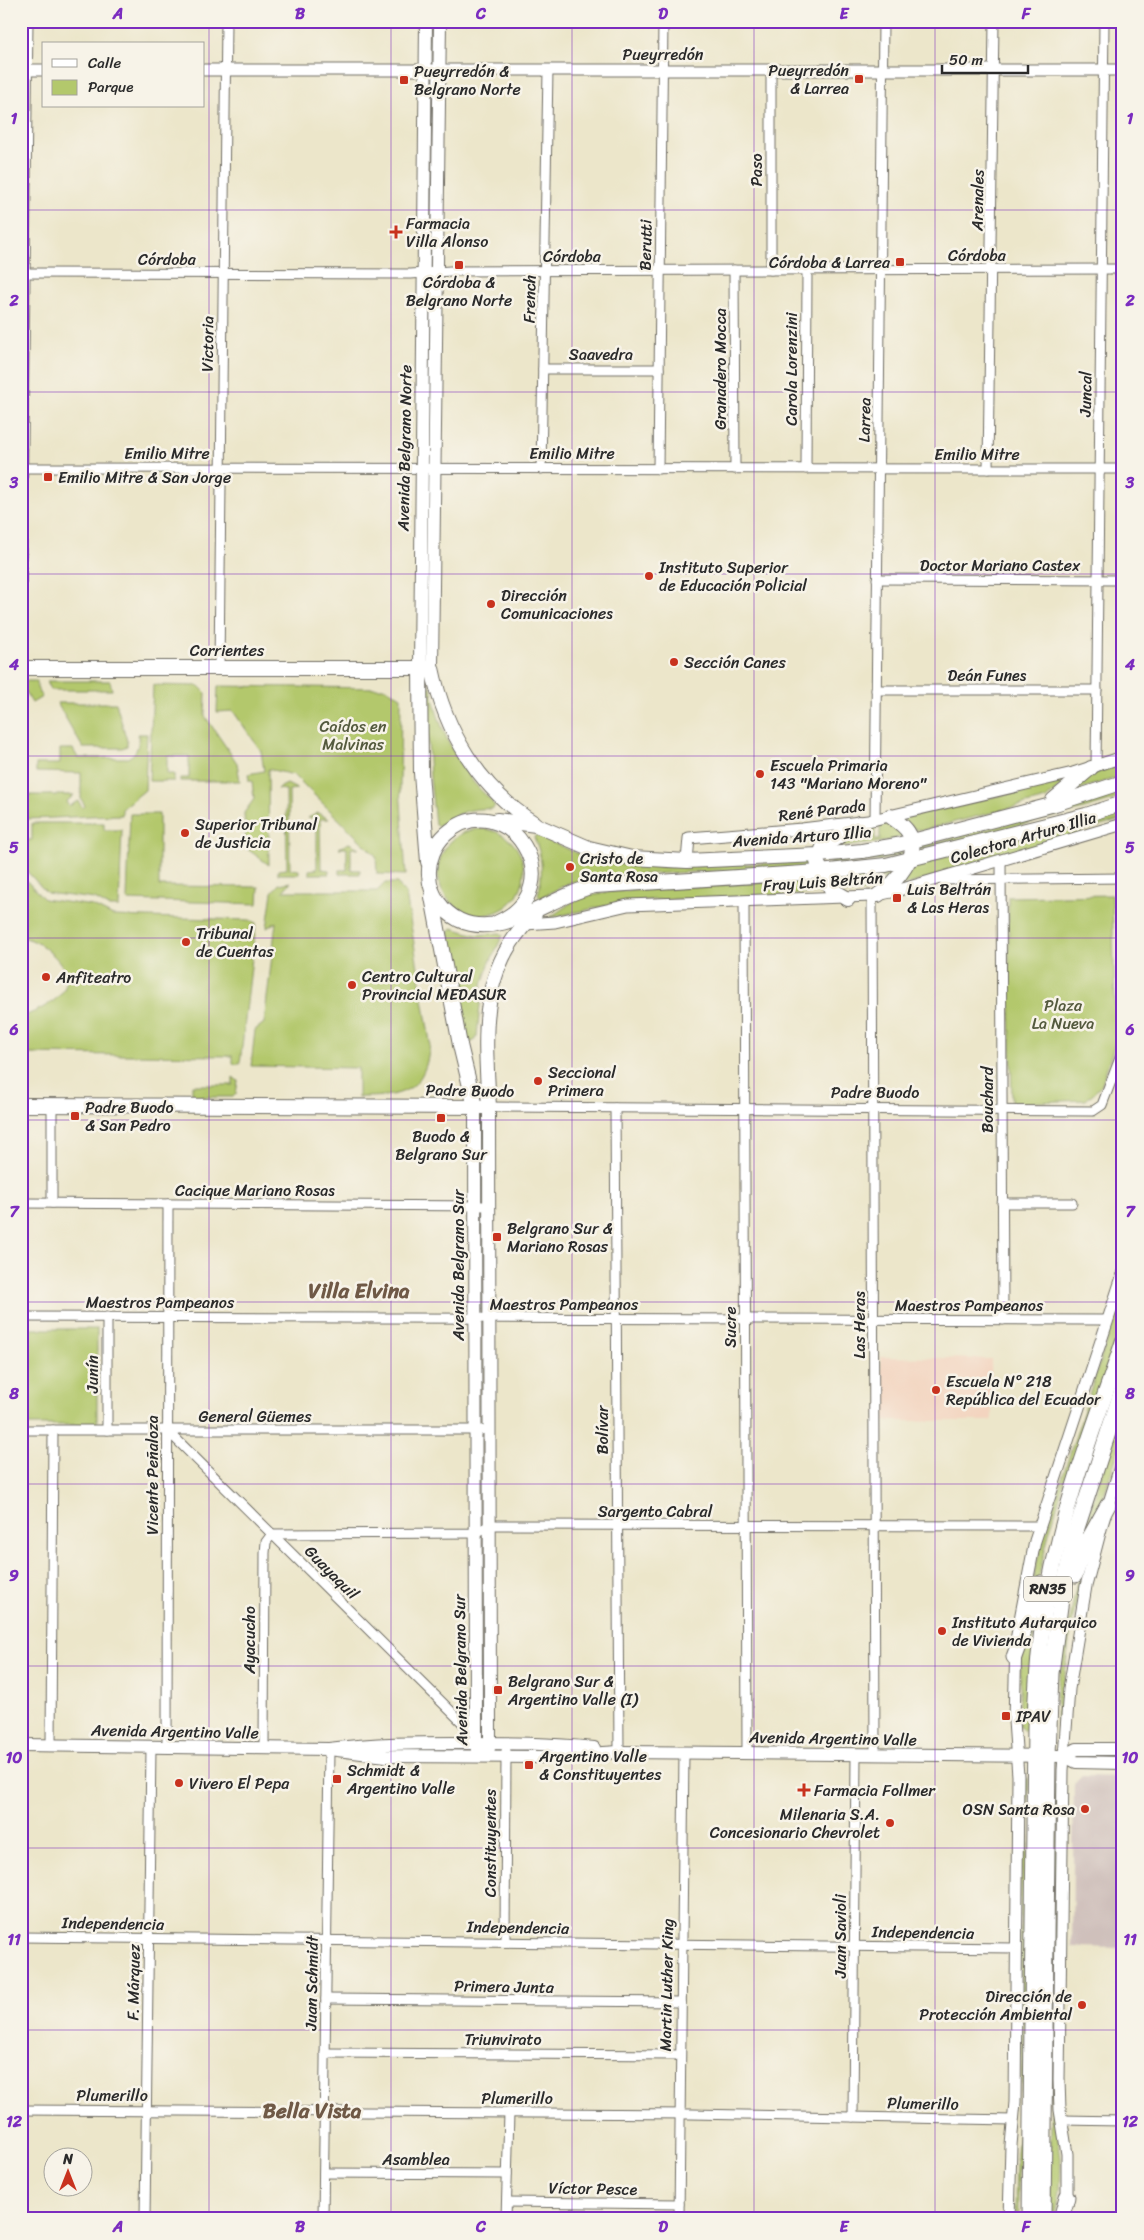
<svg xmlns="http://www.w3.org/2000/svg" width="1144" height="2240" viewBox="0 0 1144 2240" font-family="Sriracha,sans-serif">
	<rect width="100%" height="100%" fill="#f7f3e8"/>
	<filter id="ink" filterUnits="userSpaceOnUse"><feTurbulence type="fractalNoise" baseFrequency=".02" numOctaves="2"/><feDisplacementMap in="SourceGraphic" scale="10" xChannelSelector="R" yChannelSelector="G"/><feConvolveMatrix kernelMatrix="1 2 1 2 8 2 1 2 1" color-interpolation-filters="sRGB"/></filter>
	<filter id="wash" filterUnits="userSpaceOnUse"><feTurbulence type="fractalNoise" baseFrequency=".0096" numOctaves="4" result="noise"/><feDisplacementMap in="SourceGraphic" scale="20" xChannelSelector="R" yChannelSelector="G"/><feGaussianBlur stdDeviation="1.12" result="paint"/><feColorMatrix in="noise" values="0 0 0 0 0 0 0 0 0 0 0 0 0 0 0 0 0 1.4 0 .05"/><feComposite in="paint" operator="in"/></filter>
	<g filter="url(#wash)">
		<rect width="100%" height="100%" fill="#ece6ca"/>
		<path fill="#f3d4bf" d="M881 1357 991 1359 992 1421H881Z"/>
		<path fill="#cfc0bb" d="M1082 1776 1123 1777V1948L1072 1947 1074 1784Z"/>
		<g fill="#b3c86c" stroke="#6f7a4c">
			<path d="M24 681H37V688L42 697 32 703 24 690Z"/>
			<path d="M47 681H110L112 690H50Z"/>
			<path d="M153 685 199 686 206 693 205 716 237 763 240 781H180V778H189V756H167V774H174V781H149Z"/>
			<path d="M218 686 386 688 401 697 400 788 406 875 377 874 376 856 294 775 268 769 269 865 246 848 244 813 254 799 252 781H249L248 774 264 771 261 751 233 711 217 712Z"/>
			<path d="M428 686 431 687C437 723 452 754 474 783 481 791 490 798 495 806L492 809C470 807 455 814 438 826L435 824 430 777 425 688Z"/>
			<path d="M57 703H116L127 741V746L122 748H83Z"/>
			<path d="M138 734H147L145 790 122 809V815C88 815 55 819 21 819V764L22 795H74L66 802 69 806 78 801 83 808 85 806 81 799V773L36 772V764H60V749H73L78 758H128C138 752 139 745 138 734Z"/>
			<path d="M1123 763V776L1076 790 1088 776Z"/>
			<path d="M1067 780 1046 799 923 830 915 829 903 820 902 818Z"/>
			<path d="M287 784 297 789 289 790 290 869 299 870V874H278V870L287 869 286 790 277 789Z"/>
			<path d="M1123 789V797L1084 809 920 850 919 848 921 846 1055 811Z"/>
			<path d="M1123 810V819L899 887 897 884 919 864Z"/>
			<path d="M318 813 329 819H320L321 869 329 870V874H309V870L317 869V819L308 818Z"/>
			<path d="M130 814H159V886L259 887 258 904 127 900Z"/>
			<path d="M886 821 904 836 883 842 835 848 833 845 862 827 875 823V840H880V822Z"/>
			<path d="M32 823H104V830H122L119 907H109L95 899 47 893 21 865V840H32Z"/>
			<circle cx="481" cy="872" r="43"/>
			<path d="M536 835 581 855 602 862 629 866 669 867 809 862 812 865 809 867 598 876 569 883 540 898 538 895C543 874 543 857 534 837Z"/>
			<path d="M349 843 359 848H351V870H360V874H339V870H347V848H339Z"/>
			<path d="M901 851 902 855 881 860 830 864V863L831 861Z"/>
			<path d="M894 871 887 881 880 876H877L864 892 845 893 830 878Z"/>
			<path d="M21 875 44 899 93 906 113 916 250 920 256 923 240 1064H233V1056L23 1054 21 1017C49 1007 86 988 54 956 43 946 36 940 21 937Z"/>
			<path d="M813 879 830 893 627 901 549 918 575 900 606 892Z"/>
			<path d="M291 882 283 891H377L385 883H397L406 894 430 1042C426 1093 402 1097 358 1097V1068L251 1066 255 1030 264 1023 276 922 267 928 272 892 279 884Z"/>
			<path d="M1112 895 1116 1040 1101 1086 1086 1100 1012 1103 1008 897Z"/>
			<path d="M452 928 476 935 500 933 503 935 489 964 482 985 477 1036 473 1042 467 1041 465 1037 449 932Z"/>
			<path d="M233 1077 238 1081 236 1094 233 1097H192V1085H233Z"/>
			<path d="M1123 1291V1321L1088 1430 1065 1479 1049 1533 1039 1576 1028 1610 1035 1569 1045 1530Z"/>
			<rect x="21" y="1329" width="76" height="96"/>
			<path d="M1123 1406V1436L1102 1501 1079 1545Z"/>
			<path d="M1087 1558C1072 1614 1063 1670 1061 1727L1057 1729 1056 1696 1077 1582Z"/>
			<path d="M1037 1610 1030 1674 1029 1728 1024 1731 1019 1726 1021 1660Z"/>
			<path d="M1026 1778 1028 1779 1024 2129 1018 2174V2219H1015L1016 2152 1022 2108 1020 1893 1024 1781Z"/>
			<path d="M1055 1779 1058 1781 1053 2099 1061 2159 1060 2192 1055 2219H1050Z"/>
		</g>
	</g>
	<g filter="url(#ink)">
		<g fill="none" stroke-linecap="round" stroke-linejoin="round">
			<defs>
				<g id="minor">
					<path d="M734 270 735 469"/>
					<path d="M771 270V70"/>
					<path d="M21 273 411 274 450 271 1123 269"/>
					<path d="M543 369H659"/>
					<path d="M21 468 1123 469"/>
					<path d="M541 469 548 70"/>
					<path d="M658 469 663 21"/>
					<path d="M806 469 807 270"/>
					<path d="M988 469 994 21"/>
					<path d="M877 579 1123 580"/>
					<path d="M21 614 28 21"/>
					<path d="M219 668 226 21"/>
					<path d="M876 690H1097"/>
					<path d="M1096 767 1104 21"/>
					<path d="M875 820 883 21"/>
					<path d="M1001 860 1003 1320"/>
					<path d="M943 880 1123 878"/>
					<path d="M872 896 875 1754"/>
					<path d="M744 902 747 1753"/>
					<path d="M52 1105V1203"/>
					<path d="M489 1107 1093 1111 1102 1105 1123 1050"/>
					<path d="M615 1108 619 1752"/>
					<path d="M21 1203 489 1206"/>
					<path d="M1002 1203H1072"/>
					<path d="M21 1317 1108 1320"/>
					<path d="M21 1430H481"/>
					<path d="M107 1430V1317"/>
					<path d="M167 1430 476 1736"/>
					<path d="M272 1534 476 1533 490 1525 1040 1526"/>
					<path d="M51 1746 53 1430"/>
					<path d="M167 1747 168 1204"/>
					<path d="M264 1748 265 1553 266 1542 272 1534"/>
					<path d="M21 1937 1015 1948"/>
					<path d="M505 1942 506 1751"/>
					<path d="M326 1999 681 2002"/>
					<path d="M325 2053 680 2055"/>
					<path d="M21 2110 691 2114 1013 2120"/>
					<path d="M853 2117 856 1754"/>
					<path d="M1061 2120 1123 2121"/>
					<path d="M324 2173 507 2174"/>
					<path d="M507 2202 679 2204"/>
					<path d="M145 2219 151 1747"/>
					<path d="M323 2219 329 1749"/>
					<path d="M506 2219 509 2113"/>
					<path d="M679 2219 684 1752"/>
				</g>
				<g id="tertiary">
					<path d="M21 70H44"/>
					<path d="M204 70H1123"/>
					<path d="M687 861 689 838 802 829 868 821 1073 773 1123 757"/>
					<path d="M525 924 555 922 628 905 872 896 896 891 1123 824"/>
					<path d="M1067 2205V2154L1060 2110 1059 2080 1063 1770 1069 1689 1086 1586 1102 1525 1123 1457"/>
					<path d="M1009 2219 1011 2145 1015 2102 1018 1776 1014 1721 1016 1640 1035 1541 1123 1274"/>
				</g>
				<g id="secondary">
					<path d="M420 668 426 21"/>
					<path d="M432 668 440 21"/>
					<path d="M475 1107 476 1743 478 1751 484 1756"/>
					<path d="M21 1745 329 1749C374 1743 418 1743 463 1743 507 1743 550 1743 594 1748"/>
					<path d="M329 1749 386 1756 542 1757 619 1752 1064 1756 1076 1762 1123 1763"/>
					<path d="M484 1756 488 1752 490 1744 489 1107"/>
					<path d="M1064 1756 1077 1749H1123"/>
				</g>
				<g id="primary">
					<path d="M21 668H432C445 731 479 788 534 823"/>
					<path d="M420 668 421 773 428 862"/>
					<path d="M1053 800 1091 768"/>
					<path d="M497 820 536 825 589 848 632 858 687 861 819 855 862 851 897 845 1055 804 1123 782"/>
					<path d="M878 895C895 884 923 853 908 832 904 825 896 821 890 816"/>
					<path d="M432 897 460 1045 475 1107"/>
					<path d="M848 899 831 889 817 862 823 847 859 823"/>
					<path d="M496 923C578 888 505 781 446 834 435 844 428 860 429 875 430 895 442 911 459 920 503 941 553 894 595 886L820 872 886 865 1086 815 1123 803"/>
					<path d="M21 1105 489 1107C485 1035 477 969 535 914"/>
				</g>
				<g id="trunk">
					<path d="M1075 1575 1085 1546 1108 1505"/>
					<path d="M1014 1657 1041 1583"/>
					<path d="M1030 2219 1035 1727C1036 1665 1043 1605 1058 1545 1074 1476 1101 1409 1123 1342"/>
					<path d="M1043 2219 1048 1756 1051 1673 1061 1599 1075 1534 1123 1387"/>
					<path d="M1061 2219 1067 2197"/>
				</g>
			</defs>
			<use href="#minor" stroke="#6f6c63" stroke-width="11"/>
			<use href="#tertiary" stroke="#6f6c63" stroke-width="13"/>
			<use href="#secondary" stroke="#6f6c63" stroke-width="14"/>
			<use href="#primary" stroke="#6f6c63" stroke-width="16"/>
			<use href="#trunk" stroke="#6f6c63" stroke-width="17"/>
			<use href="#minor" stroke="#fff" stroke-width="9"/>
			<use href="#tertiary" stroke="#fff" stroke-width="11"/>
			<use href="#secondary" stroke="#fff" stroke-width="12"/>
			<use href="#primary" stroke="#fff" stroke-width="14"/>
			<use href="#trunk" stroke="#fff" stroke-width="15"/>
		</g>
	</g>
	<path fill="none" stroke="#7b2cbf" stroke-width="1" stroke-opacity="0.55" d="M209 21V2219M391 21V2219M572 21V2219M754 21V2219M935 21V2219M21 210H1123M21 392H1123M21 574H1123M21 756H1123M21 938H1123M21 1120H1123M21 1302H1123M21 1484H1123M21 1666H1123M21 1848H1123M21 2030H1123"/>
	<g fill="#c8321e" stroke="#f7f3e8" stroke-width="2">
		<rect x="854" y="74" width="10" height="10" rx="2.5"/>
		<rect x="399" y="75" width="10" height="10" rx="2.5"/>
		<path d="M393.5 224.5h5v5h5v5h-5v5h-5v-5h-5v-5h5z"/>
		<rect x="895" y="257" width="10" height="10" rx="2.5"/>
		<rect x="454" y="260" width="10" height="10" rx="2.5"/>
		<rect x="43" y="472" width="10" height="10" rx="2.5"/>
		<circle cx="649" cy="576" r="5"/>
		<circle cx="491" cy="604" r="5"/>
		<circle cx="674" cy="662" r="5"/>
		<circle cx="760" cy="774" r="5"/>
		<circle cx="185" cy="833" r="5"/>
		<circle cx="570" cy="867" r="5"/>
		<rect x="892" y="893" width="10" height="10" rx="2.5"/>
		<circle cx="186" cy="942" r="5"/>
		<circle cx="46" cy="977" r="5"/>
		<circle cx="352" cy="985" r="5"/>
		<circle cx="538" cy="1081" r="5"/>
		<rect x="70" y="1111" width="10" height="10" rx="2.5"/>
		<rect x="436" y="1113" width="10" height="10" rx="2.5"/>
		<rect x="492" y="1232" width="10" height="10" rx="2.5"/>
		<circle cx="936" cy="1390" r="5"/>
		<circle cx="942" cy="1631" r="5"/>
		<rect x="493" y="1685" width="10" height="10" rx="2.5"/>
		<rect x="1001" y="1711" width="10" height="10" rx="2.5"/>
		<rect x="524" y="1760" width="10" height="10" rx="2.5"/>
		<rect x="332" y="1774" width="10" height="10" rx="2.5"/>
		<circle cx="179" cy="1783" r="5"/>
		<path d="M801.5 1782.5h5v5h5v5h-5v5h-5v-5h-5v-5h5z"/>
		<circle cx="1085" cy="1809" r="5"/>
		<circle cx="890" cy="1823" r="5"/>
		<circle cx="1082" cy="2005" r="5"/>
	</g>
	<g text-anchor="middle" stroke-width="5" stroke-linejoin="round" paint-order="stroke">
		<rect fill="#f7f3e8" stroke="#686764" stroke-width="1" x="1024" y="1576.5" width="48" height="25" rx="4"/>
		<g font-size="15" font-weight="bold" fill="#2b2b2b">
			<text x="1048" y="1594">RN35</text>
		</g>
		<g font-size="16" fill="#2b2b2b" stroke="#f7f3e8">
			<text x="663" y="60">Pueyrredón</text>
			<text transform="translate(756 170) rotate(-90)" y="6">Paso</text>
			<text transform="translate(977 200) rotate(-89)" y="6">Arenales</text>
			<text transform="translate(645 245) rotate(-89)" y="6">Berutti</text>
			<text x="977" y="261">Córdoba</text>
			<text x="572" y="262">Córdoba</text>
			<text x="167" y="265">Córdoba</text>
			<text transform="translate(529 299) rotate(-89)" y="6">French</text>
			<text transform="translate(207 344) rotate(-89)" y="6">Victoria</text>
			<text x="601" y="360">Saavedra</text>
			<text transform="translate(720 369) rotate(-90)" y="6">Granadero Mocca</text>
			<text transform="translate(791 369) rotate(-90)" y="6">Carola Lorenzini</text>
			<text transform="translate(1085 394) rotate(-89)" y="6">Juncal</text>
			<text transform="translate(864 420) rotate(-89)" y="6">Larrea</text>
			<text transform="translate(404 448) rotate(-89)" y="6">Avenida Belgrano Norte</text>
			<text x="167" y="459">Emilio Mitre</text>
			<text x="572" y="459">Emilio Mitre</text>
			<text x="977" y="460">Emilio Mitre</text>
			<text x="1000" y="571">Doctor Mariano Castex</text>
			<text x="227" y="656">Corrientes</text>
			<text x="987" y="681">Deán Funes</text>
			<text transform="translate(822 810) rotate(-7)" y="6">René Parada</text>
			<text transform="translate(802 836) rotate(-4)" y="6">Avenida Arturo Illia</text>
			<text transform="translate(1023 837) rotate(-16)" y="6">Colectora Arturo Illia</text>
			<text transform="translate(823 881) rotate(-4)" y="6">Fray Luis Beltrán</text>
			<text transform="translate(470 1090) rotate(1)" y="6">Padre Buodo</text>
			<text x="875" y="1098">Padre Buodo</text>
			<text transform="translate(987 1100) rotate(-90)" y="6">Bouchard</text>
			<text x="255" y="1196">Cacique Mariano Rosas</text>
			<text transform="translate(458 1265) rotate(-90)" y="6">Avenida Belgrano Sur</text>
			<text x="160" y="1308">Maestros Pampeanos</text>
			<text x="564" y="1310">Maestros Pampeanos</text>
			<text x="969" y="1311">Maestros Pampeanos</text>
			<text transform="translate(859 1325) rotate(-90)" y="6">Las Heras</text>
			<text transform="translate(730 1327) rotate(-90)" y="6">Sucre</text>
			<text transform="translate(92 1374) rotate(-90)" y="6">Junín</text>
			<text x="255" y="1422">General Güemes</text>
			<text transform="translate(602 1430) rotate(-90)" y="6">Bolívar</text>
			<text transform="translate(152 1475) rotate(-90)" y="6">Vicente Peñaloza</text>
			<text x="655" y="1517">Sargento Cabral</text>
			<text transform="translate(332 1572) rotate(45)" y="6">Guayaquil</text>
			<text transform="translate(249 1640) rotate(-90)" y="6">Ayacucho</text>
			<text transform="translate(460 1670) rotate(-91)" y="6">Avenida Belgrano Sur</text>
			<text transform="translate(175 1731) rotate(1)" y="6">Avenida Argentino Valle</text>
			<text transform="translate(833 1738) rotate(1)" y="6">Avenida Argentino Valle</text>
			<text transform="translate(490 1843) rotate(-90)" y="6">Constituyentes</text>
			<text transform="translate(113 1923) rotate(1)" y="6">Independencia</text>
			<text transform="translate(518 1927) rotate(1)" y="6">Independencia</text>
			<text transform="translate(923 1932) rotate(1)" y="6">Independencia</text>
			<text transform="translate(840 1936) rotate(-90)" y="6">Juan Savioli</text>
			<text transform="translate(133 1982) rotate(-89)" y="6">F. Márquez</text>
			<text transform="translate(311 1983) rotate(-89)" y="6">Juan Schmidt</text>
			<text transform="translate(666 1985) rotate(-89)" y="6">Martin Luther King</text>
			<text transform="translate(504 1986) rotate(1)" y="6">Primera Junta</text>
			<text x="503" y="2045">Triunvirato</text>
			<text x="112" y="2101">Plumerillo</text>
			<text x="517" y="2104">Plumerillo</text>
			<text transform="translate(923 2103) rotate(1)" y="6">Plumerillo</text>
			<text x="416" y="2165">Asamblea</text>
			<text transform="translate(593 2188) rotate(1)" y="6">Víctor Pesce</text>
		</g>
		<g font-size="16" fill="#2b2b2b" stroke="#f7f3e8" text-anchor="start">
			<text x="849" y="76" text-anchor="end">Pueyrredón<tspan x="849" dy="18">&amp; Larrea</tspan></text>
			<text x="414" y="77">Pueyrredón &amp;<tspan x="414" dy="18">Belgrano Norte</tspan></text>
			<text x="406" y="229">Farmacia<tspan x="406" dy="18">Villa Alonso</tspan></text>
			<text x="890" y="268" text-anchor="end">Córdoba &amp; Larrea</text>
			<text x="459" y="288" text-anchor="middle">Córdoba &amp;<tspan x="459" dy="18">Belgrano Norte</tspan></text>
			<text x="58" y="483">Emilio Mitre &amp; San Jorge</text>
			<text x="659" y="573">Instituto Superior<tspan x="659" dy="18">de Educación Policial</tspan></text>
			<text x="501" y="601">Dirección<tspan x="501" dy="18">Comunicaciones</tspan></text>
			<text x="684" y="668">Sección Canes</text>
			<text x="770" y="771">Escuela Primaria<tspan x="770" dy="18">143 "Mariano Moreno"</tspan></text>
			<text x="195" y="830">Superior Tribunal<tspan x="195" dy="18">de Justicia</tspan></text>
			<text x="580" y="864">Cristo de<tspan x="580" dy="18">Santa Rosa</tspan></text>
			<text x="907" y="895">Luis Beltrán<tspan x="907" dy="18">&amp; Las Heras</tspan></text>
			<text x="196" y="939">Tribunal<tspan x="196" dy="18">de Cuentas</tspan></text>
			<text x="362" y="982">Centro Cultural<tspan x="362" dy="18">Provincial MEDASUR</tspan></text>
			<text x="56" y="983">Anfiteatro</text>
			<text x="548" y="1078">Seccional<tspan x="548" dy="18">Primera</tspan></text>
			<text x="85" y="1113">Padre Buodo<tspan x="85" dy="18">&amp; San Pedro</tspan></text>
			<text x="441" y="1142" text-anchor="middle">Buodo &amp;<tspan x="441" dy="18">Belgrano Sur</tspan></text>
			<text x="507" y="1234">Belgrano Sur &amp;<tspan x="507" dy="18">Mariano Rosas</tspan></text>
			<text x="946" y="1387">Escuela N° 218<tspan x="946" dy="18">República del Ecuador</tspan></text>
			<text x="952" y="1628">Instituto Autarquico<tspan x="952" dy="18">de Vivienda</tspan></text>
			<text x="508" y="1687">Belgrano Sur &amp;<tspan x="508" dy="18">Argentino Valle (I)</tspan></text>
			<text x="1016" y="1722">IPAV</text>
			<text x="539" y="1762">Argentino Valle<tspan x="539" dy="18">&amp; Constituyentes</tspan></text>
			<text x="347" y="1776">Schmidt &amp;<tspan x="347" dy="18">Argentino Valle</tspan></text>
			<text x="189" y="1789">Vivero El Pepa</text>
			<text x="814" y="1796">Farmacia Follmer</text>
			<text x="1075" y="1815" text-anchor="end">OSN Santa Rosa</text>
			<text x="880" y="1820" text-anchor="end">Milenaria S.A.<tspan x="880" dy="18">Concesionario Chevrolet</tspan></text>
			<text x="1072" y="2002" text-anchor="end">Dirección de<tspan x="1072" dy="18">Protección Ambiental</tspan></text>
		</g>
		<g font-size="16" fill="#545a3e" stroke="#f7f3e8">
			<text x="353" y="732">Caídos en<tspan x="353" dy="18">Malvinas</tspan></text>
			<text x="1063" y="1011">Plaza<tspan x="1063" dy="18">La Nueva</tspan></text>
		</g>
		<g font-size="21" font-weight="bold" fill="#6f5946" stroke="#f7f3e8">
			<text x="359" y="1298">Villa Elvina</text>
			<text x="312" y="2118">Bella Vista</text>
		</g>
	</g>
	<rect width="1144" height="2240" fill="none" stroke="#f7f3e8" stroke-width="55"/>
	<rect x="42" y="42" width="162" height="65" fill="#f7f3e8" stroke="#a5a39c"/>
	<rect x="52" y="59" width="25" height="8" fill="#ffffff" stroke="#a5a39c"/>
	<text x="88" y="68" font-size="15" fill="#2b2b2b">Calle</text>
	<rect x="52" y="80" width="25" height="15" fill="#b3c86c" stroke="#a5a39c"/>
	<text x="88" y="92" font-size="15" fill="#2b2b2b">Parque</text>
	<g transform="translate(68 2172)"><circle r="24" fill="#f7f3e8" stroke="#a5a39c"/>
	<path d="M0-4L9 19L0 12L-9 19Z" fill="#c8321e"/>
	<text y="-8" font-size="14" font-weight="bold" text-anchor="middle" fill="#2b2b2b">N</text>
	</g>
	<path d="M942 65v8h86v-8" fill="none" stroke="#2b2b2b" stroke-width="2.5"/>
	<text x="949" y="65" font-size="15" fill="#2b2b2b" stroke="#f7f3e8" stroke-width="4" paint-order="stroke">50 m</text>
	<rect x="28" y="28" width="1088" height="2184" fill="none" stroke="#7b2cbf" stroke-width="2"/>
	<g font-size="16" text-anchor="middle" font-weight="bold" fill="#7b2cbf">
		<text x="118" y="19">A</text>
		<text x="300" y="19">B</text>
		<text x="481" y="19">C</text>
		<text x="663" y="19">D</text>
		<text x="844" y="19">E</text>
		<text x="1026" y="19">F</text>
		<text x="14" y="124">1</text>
		<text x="1130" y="124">1</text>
		<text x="14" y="306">2</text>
		<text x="1130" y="306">2</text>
		<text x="14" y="488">3</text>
		<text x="1130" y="488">3</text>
		<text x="14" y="670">4</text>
		<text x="1130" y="670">4</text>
		<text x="14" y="853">5</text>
		<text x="1130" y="853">5</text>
		<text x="14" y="1035">6</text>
		<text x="1130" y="1035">6</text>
		<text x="14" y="1217">7</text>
		<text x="1130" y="1217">7</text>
		<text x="14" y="1399">8</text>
		<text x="1130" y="1399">8</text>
		<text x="14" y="1581">9</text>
		<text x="1130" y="1581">9</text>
		<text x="14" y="1763">10</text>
		<text x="1130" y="1763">10</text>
		<text x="14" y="1945">11</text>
		<text x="1130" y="1945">11</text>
		<text x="14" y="2127">12</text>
		<text x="1130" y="2127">12</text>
		<text x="118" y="2232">A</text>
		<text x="300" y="2232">B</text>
		<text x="481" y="2232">C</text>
		<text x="663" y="2232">D</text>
		<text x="844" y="2232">E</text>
		<text x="1026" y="2232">F</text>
	</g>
</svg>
